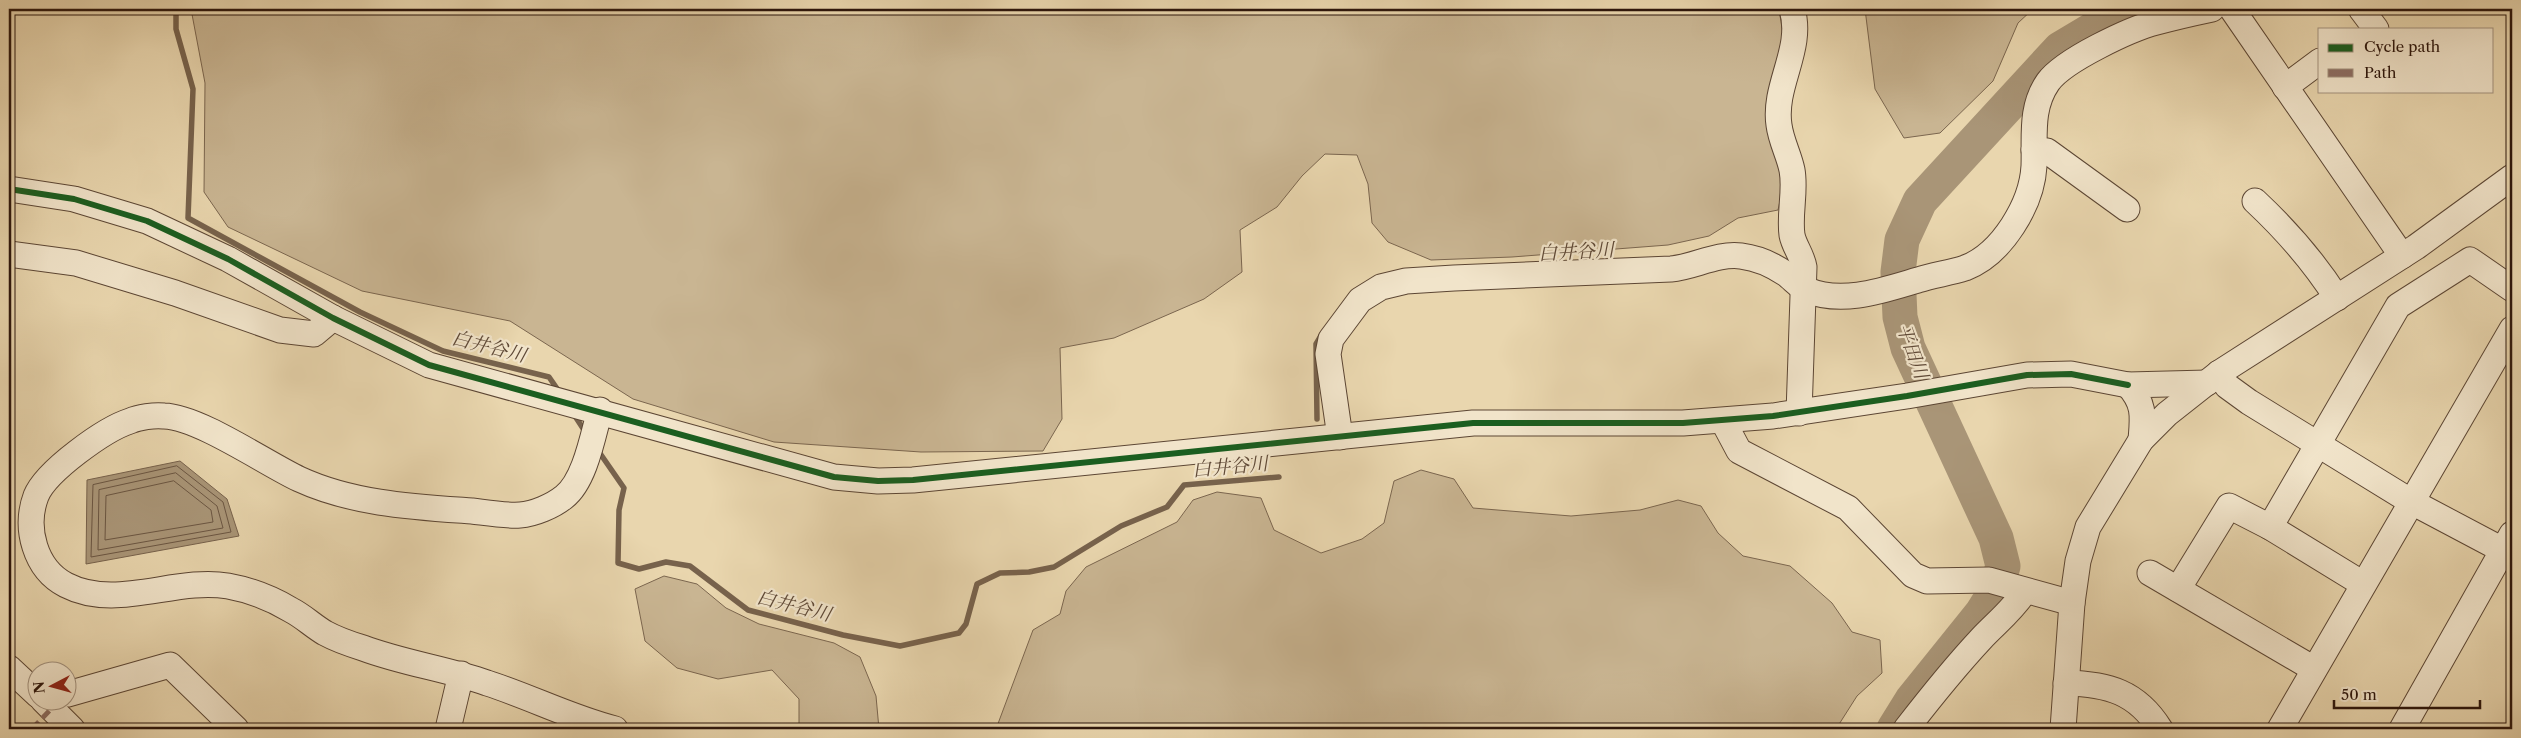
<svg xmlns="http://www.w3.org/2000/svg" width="2521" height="738" viewBox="0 0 2521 738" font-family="'Libre Caslon Text','Noto Serif JP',serif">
	<rect width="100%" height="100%" fill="#e9d6ae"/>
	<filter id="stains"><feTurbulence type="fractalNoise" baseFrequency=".004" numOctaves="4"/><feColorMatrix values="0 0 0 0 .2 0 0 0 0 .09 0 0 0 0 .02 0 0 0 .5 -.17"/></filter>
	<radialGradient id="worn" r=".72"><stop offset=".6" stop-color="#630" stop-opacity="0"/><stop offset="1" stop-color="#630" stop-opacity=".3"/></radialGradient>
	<g fill="#c9b592" stroke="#7b664f">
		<path d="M191 9H1779L1783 35V187L1778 210 1738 218 1709 236 1668 245 1512 257 1431 260 1388 242 1372 223 1368 184 1357 155 1325 154 1302 176 1277 207 1240 230 1242 272 1204 299 1114 338 1060 348 1062 419 1043 451 921 452 774 442 633 399 510 321 362 291 228 227 204 192 205 83Z"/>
		<path d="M1865 9H2033L2018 23 1993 81 1940 133 1904 138 1875 89Z"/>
		<path d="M1421 470 1454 479 1473 508 1571 516 1640 510 1678 500 1701 506 1718 533 1743 556 1790 566 1832 603 1852 632 1880 640 1882 673 1857 696 1836 729H996L1033 630 1060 614 1066 591 1086 567 1177 522 1193 500 1217 492 1261 498 1274 530 1321 553 1362 539 1384 523 1394 481Z"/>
		<path d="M664 576 697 584 726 608 759 624 834 643 860 657 876 696 879 729H799V699L772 670 718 679 677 668 645 641 635 589Z"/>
	</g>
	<path fill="#a99577" stroke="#77624c" d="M180 461 227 499 239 536 86 564 87 480Z"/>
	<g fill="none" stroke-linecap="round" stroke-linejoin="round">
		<g stroke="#6b5642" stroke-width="1">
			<path d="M177 466 223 502 231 532 91 557 93 485Z"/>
			<path d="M176 473 217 506 223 528 98 550 99 490Z"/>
			<path d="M174 481 211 510 213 522 105 540 106 496Z"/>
		</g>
		<g stroke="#77624c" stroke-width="5.5">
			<path d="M176 9V29L193 89 188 218 360 312 443 351 549 377 560 393"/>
			<path d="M573 413 586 433"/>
			<path d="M1317 419 1316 344 1322 334"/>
			<path d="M597 449 624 488 619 510 618 563 639 569 666 562 690 566 748 610 843 635 900 646 959 633 966 624 977 584 1000 573 1029 572 1054 567 1121 526 1167 507 1184 485 1279 477"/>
		</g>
		<path stroke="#a99577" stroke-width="35" d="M1894 729 1912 700 1982 613 1995 592 2003 566 1996 538 1908 348 1900 317 1898 272 1902 240 1920 201 2060 49 2107 21 2150 9"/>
		<defs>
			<g id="minor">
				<path d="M1792 9C1804 49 1773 85 1779 125 1781 141 1789 155 1792 170 1796 191 1789 213 1792 235 1794 246 1802 255 1804 267L1799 413"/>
				<path d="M2232 9 2402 256"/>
				<path d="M2361 9 2376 29"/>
				<path d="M2285 87 2320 61"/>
				<path d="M2034 150 2047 151 2127 209"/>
				<path d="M9 189 74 199 147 221 228 259 333 318 429 365 834 477 878 481 913 480 1473 423H1683L1773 416 1907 396 2027 375 2071 374 2128 385"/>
				<path d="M2255 201C2286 230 2314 262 2337 298"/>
				<path d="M9 254 76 263 175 293 280 330 314 334 333 318"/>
				<path d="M2219 373 2227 386 2249 402 2410 501 2512 555"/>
				<path d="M600 410C593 435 585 481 564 497 553 506 534 514 520 515 505 516 488 513 472 511 415 507 353 504 299 479 265 463 199 417 164 416 154 415 139 417 130 421 105 429 46 471 36 496 24 528 35 569 66 585 116 611 175 577 228 586 250 590 271 598 291 610 303 616 313 626 325 633 336 639 350 644 363 648 403 663 447 669 487 683 531 697 571 718 615 729"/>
				<path d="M1723 421 1739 451 1848 508 1913 575 1927 581 1989 580 2072 603"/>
				<path d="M1340 437 1328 354 1331 339 1360 300 1381 287 1406 281 1454 278 1671 269C1694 267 1717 253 1741 256 1757 258 1773 265 1786 274 1793 279 1799 287 1807 290 1842 305 1884 290 1918 280 1933 275 1950 273 1965 268 2002 254 2032 204 2034 166 2035 136 2030 108 2048 82 2064 60 2130 29 2157 22 2175 17 2193 13 2212 9"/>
				<path d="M2141 440C2143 416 2145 404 2128 385L2207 383"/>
				<path d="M2270 527 2398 306 2470 260 2512 289"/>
				<path d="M2150 573 2314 669"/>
				<path d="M2178 589 2229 506 2270 527 2363 584"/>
				<path d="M9 668 38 695"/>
				<path d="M2066 683C2108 684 2137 692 2160 729"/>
				<path d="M68 694 170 665 236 729"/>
				<path d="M43 700 72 729"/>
				<path d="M448 729 461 674"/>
				<path d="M1906 729C1930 698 1954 668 1981 639 1996 623 2013 610 2025 591"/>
				<path d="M2063 729 2072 603 2078 561 2088 527 2141 440 2167 414 2219 373 2416 247 2512 177"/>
				<path d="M2280 729 2512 329"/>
				<path d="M2402 729 2512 534"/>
			</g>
		</defs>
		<use href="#minor" stroke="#5c4634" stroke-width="27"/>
		<use href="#minor" stroke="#f1e4ca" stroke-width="25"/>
		<path stroke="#8d6e63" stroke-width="5" stroke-dasharray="10 5" stroke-linecap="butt" d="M32 729 52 708"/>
		<defs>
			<path id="cycleway" d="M9 189 74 199 147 221 228 259 333 318 429 365 834 477 878 481 913 480 1473 423H1683L1773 416 1907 396 2027 375 2071 374 2128 385"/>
		</defs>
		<use href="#cycleway" stroke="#f1e4ca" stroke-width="9"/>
		<use href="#cycleway" stroke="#1b5e20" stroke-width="6"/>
	</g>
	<g text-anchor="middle" stroke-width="4.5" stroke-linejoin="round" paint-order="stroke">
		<g font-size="19" font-style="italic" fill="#5f4937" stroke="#f1e4ca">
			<text transform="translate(1576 251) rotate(-3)" y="7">白井谷川</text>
			<text transform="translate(489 346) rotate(14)" y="7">白井谷川</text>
			<text transform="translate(1913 351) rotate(70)" y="7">平田川</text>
			<text transform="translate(1230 466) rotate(-5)" y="7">白井谷川</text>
			<text transform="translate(794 605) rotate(14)" y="7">白井谷川</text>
		</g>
	</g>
	<rect width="2521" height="738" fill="none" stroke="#e9d6ae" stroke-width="30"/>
	<rect x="10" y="10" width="2501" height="718" fill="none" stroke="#2d160c" stroke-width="2.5"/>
	<rect x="15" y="15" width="2491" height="708" fill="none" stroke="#2d160c"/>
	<rect x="2318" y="28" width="175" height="65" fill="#f1e4ca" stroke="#a3927e"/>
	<rect x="2328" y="44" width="25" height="8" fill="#1b5e20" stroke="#a3927e"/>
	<text x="2364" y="52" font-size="15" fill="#2d160c">Cycle path</text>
	<rect x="2328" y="69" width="25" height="8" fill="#8d6e63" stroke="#a3927e"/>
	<text x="2364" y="78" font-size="15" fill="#2d160c">Path</text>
	<g transform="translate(52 686) rotate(264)"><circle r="24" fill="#f1e4ca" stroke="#a3927e"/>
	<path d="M0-4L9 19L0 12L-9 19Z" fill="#8f2418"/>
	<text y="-8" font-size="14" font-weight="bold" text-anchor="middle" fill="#2d160c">N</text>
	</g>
	<path d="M2334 700v8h146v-8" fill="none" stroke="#2d160c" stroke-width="2.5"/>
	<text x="2341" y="700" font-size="15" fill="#2d160c" stroke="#f1e4ca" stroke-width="4" paint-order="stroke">50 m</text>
	<rect width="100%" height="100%" filter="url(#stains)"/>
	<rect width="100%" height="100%" fill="url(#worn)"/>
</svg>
